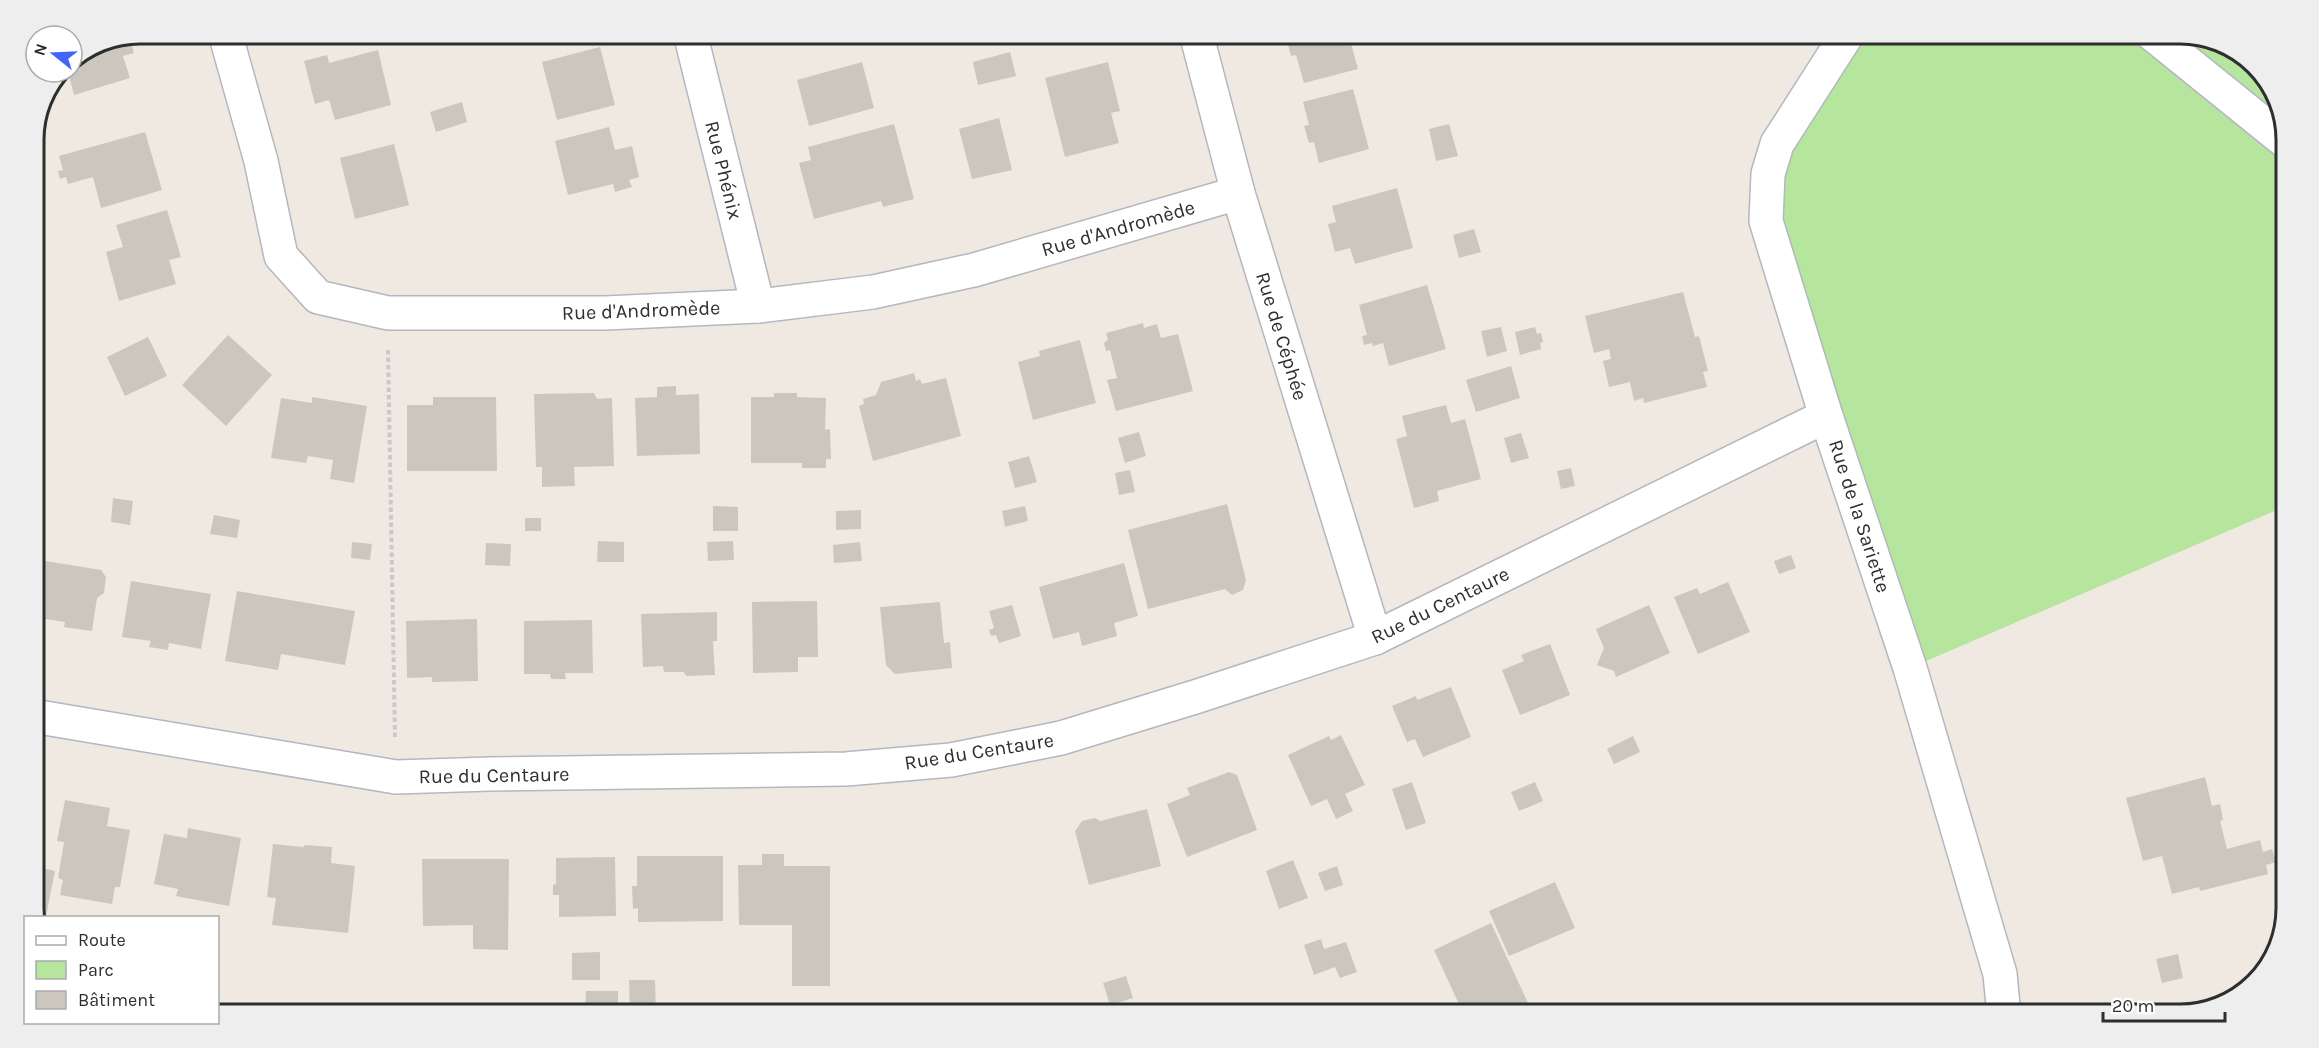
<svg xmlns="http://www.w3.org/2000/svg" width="2319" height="1048" viewBox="0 0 2319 1048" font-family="Karla,sans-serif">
	<rect width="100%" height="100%" fill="#efe9e1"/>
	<path fill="#b6e59e" d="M1848 33H2179L2221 41 2268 80 2286 133V506L1910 668 1768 174Z"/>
	<g fill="#cbc7bf">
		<path d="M1282 33H1348L1358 69 1304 83 1296 55 1291 56 1287 41Z"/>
		<path d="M129 35 134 53 123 56 130 78 74 95 68 72H72V59L99 41Z"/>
		<path d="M600 47 615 105 557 120 542 62Z"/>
		<path d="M378 50 391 105 335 120 329 100 315 104 304 61 327 55 329 63Z"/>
		<path d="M1010 52 1016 76 978 85 973 62Z"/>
		<path d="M862 62 874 108 809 126 797 80Z"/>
		<path d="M1108 62 1120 111 1111 113 1119 143 1065 157 1045 78Z"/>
		<path d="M1353 89 1369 149 1319 163 1314 142 1309 143 1304 126 1309 125 1303 102Z"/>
		<path d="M462 102 467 122 436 132 430 112Z"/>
		<path d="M999 118 1012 170 972 179 959 129Z"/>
		<path d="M894 124 914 199 883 207 881 201 814 219 799 163 811 160 808 147Z"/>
		<path d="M1449 124 1458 156 1436 161 1429 129Z"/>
		<path d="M609 127 615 150 632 146 639 177 629 180 632 187 615 192 613 184 568 195 555 141Z"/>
		<path d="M145 132 162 190 101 208 93 177 68 184 66 177 60 179 58 171 63 170 59 156Z"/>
		<path d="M394 144 409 205 355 219 340 158Z"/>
		<path d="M1397 188 1413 248 1355 264 1350 248 1335 252 1328 224 1336 222 1332 206Z"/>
		<path d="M167 210 181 257 169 260 176 284 119 301 106 252 123 247 116 225Z"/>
		<path d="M1474 229 1481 252 1459 258 1453 235Z"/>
		<path d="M1427 285 1446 349 1389 366 1383 343 1373 346 1372 343 1364 345 1362 336 1367 335 1359 305Z"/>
		<path d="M1683 292 1695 337 1699 336 1708 371 1703 372 1707 387 1644 403 1643 398 1634 401 1630 382 1609 387 1603 361 1611 359 1609 349 1594 353 1585 316Z"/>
		<path d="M38 321 44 347 33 350V322Z"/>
		<path d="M1143 323 1144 328 1157 324 1161 338 1178 334 1193 391 1116 411 1107 380 1117 378 1110 350 1106 351 1104 343 1108 340 1106 333Z"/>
		<path d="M1501 327 1507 351 1487 357 1481 331Z"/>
		<path d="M1535 327 1537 334 1541 333 1543 342 1540 343 1541 349 1520 355 1515 332Z"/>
		<path d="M228 335 272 375 226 426 182 385Z"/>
		<path d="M148 337 167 376 125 396 107 357Z"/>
		<path d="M1080 340 1096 403 1033 420 1018 362 1040 356 1039 351Z"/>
		<path d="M1511 366 1520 398 1476 412 1466 380Z"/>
		<path d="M914 373 916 381 920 379 922 384 946 378 961 436 873 461 859 406 864 404 863 399 876 395 881 382Z"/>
		<path d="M676 386V395L699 394 700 454 637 456 635 398 657 397V387Z"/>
		<path d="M594 393 597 399 612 398 614 466 574 467 575 486 542 487V467H536L534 394Z"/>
		<path d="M774 393H797V397L826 398 825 430 830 429 831 459H826V468H802V463H751V397H774Z"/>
		<path d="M312 397 367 406 354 483 330 479 333 460 308 456 306 463 271 458 281 398 312 403Z"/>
		<path d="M433 397H496L497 471H407V405H433Z"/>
		<path d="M1446 405 1451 423 1465 419 1481 479 1437 491 1439 501 1414 508 1396 439 1407 436 1402 416Z"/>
		<path d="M1139 432 1146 456 1125 463 1118 438Z"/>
		<path d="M1521 433 1529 458 1511 463 1504 438Z"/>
		<path d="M1029 456 1037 482 1015 488 1008 462Z"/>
		<path d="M1571 468 1575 486 1561 489 1557 471Z"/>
		<path d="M1130 470 1135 492 1119 495 1115 473Z"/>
		<path d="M113 498 133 501 130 525 111 522Z"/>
		<path d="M1227 504 1246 580 1243 590 1232 595 1225 589 1148 609 1128 530Z"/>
		<path d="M713 506 738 507V531H713Z"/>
		<path d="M1025 506 1028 521 1005 527 1002 511Z"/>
		<path d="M861 510V529L836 530V511Z"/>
		<path d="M214 515 240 520 237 538 210 534Z"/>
		<rect x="525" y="518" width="16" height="13"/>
		<path d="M598 541 624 542V562H597Z"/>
		<path d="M733 541 734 560 708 561 707 542Z"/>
		<path d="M352 542 372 544 370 560 351 558Z"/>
		<path d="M860 542 862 561 834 563 833 545Z"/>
		<path d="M486 543 511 544 510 566 485 565Z"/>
		<path d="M1791 555 1796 568 1779 574 1774 561Z"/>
		<path d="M33 559 101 570 106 577 104 593 97 598 92 631 64 627 65 622 33 617Z"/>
		<path d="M1124 563 1138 616 1114 623 1117 636 1082 646 1079 632 1053 639 1039 587Z"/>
		<path d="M131 581 211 594 201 649 169 643 168 650 149 647 151 641 122 637Z"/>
		<path d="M1728 582 1750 632 1698 654 1674 597 1697 588 1700 594Z"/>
		<path d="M237 591 355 611 345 665 281 654 278 670 225 661Z"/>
		<path d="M817 601 818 657H798V672L753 673 752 602Z"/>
		<path d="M940 602 944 643 950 642 952 668 895 674 886 665 880 607Z"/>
		<path d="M1012 605 1021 636 999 643 996 635 991 636 989 630 994 628 989 611Z"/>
		<path d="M1649 605 1670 653 1616 677 1614 671 1597 665 1604 648 1596 629Z"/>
		<path d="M717 612V641H713L715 675 686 676 684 672H664L663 666 643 667 641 614Z"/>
		<path d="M477 619 478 681 432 682V677L407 678 406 621Z"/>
		<path d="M592 620 593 673H565L566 679H551L550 674H524V621Z"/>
		<path d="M1550 644 1570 695 1520 715 1502 670 1524 661 1521 655Z"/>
		<path d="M1451 687 1471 737 1423 757 1415 739 1407 742 1392 706 1416 696 1417 700Z"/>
		<path d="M1341 735 1365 785 1345 794 1353 811 1336 819 1327 799 1311 806 1288 755 1329 736 1331 740Z"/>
		<path d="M1633 736 1640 752 1614 764 1607 749Z"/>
		<path d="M1229 772 1237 775 1257 830 1187 857 1167 804 1190 795 1187 788Z"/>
		<path d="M2205 777 2212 806 2220 804 2223 820 2220 821 2227 849 2260 840 2263 852 2272 849 2276 862 2266 865 2268 874 2200 891 2199 887 2172 894 2162 856 2143 861 2126 798Z"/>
		<path d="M1412 782 1426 823 1406 830 1392 789Z"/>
		<path d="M1535 782 1543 801 1519 811 1511 792Z"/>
		<path d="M65 800 110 808 107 826 130 830 120 887H115L112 904 60 895 63 880 58 878 64 842 57 841Z"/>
		<path d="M1147 809 1161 866 1089 885 1075 831 1082 821 1095 818 1100 821Z"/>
		<path d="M188 828 241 838 229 906 176 896 178 889 154 884 164 834 187 838Z"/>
		<path d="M273 844 303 847 305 845 332 847 331 863 355 866 348 933 272 925 276 898 267 897Z"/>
		<path d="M762 854H784V866H830V986H792V925H739L738 865H762Z"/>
		<path d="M637 856H723V921L638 922V908L633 909 632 886H637Z"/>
		<path d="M615 857 616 916 559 917V895H553V885L556 884V858Z"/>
		<path d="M422 859H509L508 950 473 949V925L423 926Z"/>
		<path d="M1293 860 1308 898 1279 909 1266 871Z"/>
		<path d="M33 866 55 871 46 916 33 914Z"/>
		<path d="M1337 866 1343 885 1325 891 1318 873Z"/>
		<path d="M1555 882 1575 928 1509 956 1489 911Z"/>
		<path d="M1491 923 1528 1003 1502 1015H1464L1434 950Z"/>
		<path d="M1321 939 1324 949 1346 942 1357 972 1340 978 1335 967 1314 975 1304 945Z"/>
		<path d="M600 952V980H572V953Z"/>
		<path d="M2178 954 2183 978 2162 983 2156 959Z"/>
		<path d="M1126 976 1133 998 1110 1005 1103 983Z"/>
		<path d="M629 980H655L656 1015H630Z"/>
		<path d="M586 991H618V1013H585Z"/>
	</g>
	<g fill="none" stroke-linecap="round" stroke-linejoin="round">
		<defs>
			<g id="minor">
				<path d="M225 33 261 161 281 256 318 297 388 313H605L758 306 873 292 974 270 1238 193"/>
				<path d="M690 33 758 306"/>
				<path d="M1196 33 1238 193 1375 638"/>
				<path d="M2151 33 2286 142"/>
				<path d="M33 716 396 777 490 774 846 769 951 760 1061 738 1195 697 1375 638 1826 416"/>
			</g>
			<path id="tertiary" d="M1848 33 1777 144 1768 174 1766 221 1826 416 1910 668 2000 974 2004 1015"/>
		</defs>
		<use href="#minor" stroke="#b4b7c1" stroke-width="36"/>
		<use href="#tertiary" stroke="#b4b7c1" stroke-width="36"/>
		<path stroke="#c9c9c9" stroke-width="4" stroke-dasharray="4.5 3" stroke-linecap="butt" d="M388 350 395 738"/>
		<use href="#minor" stroke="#fff" stroke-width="33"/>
		<use href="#tertiary" stroke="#fff" stroke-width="33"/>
	</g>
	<g text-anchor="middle" stroke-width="5" stroke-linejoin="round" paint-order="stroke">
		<g font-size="20" fill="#2e2e2e" stroke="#fff">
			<text transform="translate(724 170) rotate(76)" y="7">Rue Phénix</text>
			<text transform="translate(1118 228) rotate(-16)" y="7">Rue d'Andromède</text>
			<text transform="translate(641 310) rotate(-2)" y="7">Rue d'Andromède</text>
			<text transform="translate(1282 336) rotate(73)" y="7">Rue de Céphée</text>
			<text transform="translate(1860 516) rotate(72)" y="7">Rue de la Sariette</text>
			<text transform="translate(1440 605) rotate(-26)" y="7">Rue du Centaure</text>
			<text transform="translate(979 751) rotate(-9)" y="7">Rue du Centaure</text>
			<text transform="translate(494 775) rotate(-1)" y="7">Rue du Centaure</text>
		</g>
	</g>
	<path d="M0 0H2319V1048H0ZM140 44H2180A96 96 0 0 1 2276 140V908A96 96 0 0 1 2180 1004H140A96 96 0 0 1 44 908V140A96 96 0 0 1 140 44Z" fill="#eee" fill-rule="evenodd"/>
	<path fill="none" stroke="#2e2e2e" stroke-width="3" d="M140 44H2180A96 96 0 0 1 2276 140V908A96 96 0 0 1 2180 1004H140A96 96 0 0 1 44 908V140A96 96 0 0 1 140 44Z"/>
	<rect x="24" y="916" width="195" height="108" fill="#ffffff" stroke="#ababab" stroke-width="1.5"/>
	<rect x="36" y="936" width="30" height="9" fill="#ffffff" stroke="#ababab" stroke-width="1.5"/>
	<text x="78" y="946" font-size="18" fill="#2e2e2e">Route</text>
	<rect x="36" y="961" width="30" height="18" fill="#b6e59e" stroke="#ababab" stroke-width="1.5"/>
	<text x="78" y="976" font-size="18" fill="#2e2e2e">Parc</text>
	<rect x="36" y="991" width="30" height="18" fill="#cbc7bf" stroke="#ababab" stroke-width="1.5"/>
	<text x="78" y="1006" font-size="18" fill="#2e2e2e">Bâtiment</text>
	<g transform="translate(54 54) rotate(288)"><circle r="28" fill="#ffffff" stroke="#ababab" stroke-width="1.5"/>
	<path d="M0-4.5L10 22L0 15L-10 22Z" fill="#4264fb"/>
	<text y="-9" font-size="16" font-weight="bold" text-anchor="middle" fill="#2e2e2e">N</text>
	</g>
	<path d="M2103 1012v9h122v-9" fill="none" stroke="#2e2e2e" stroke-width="3"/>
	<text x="2112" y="1012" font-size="18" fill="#2e2e2e" stroke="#ffffff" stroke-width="4.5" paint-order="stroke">20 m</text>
</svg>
